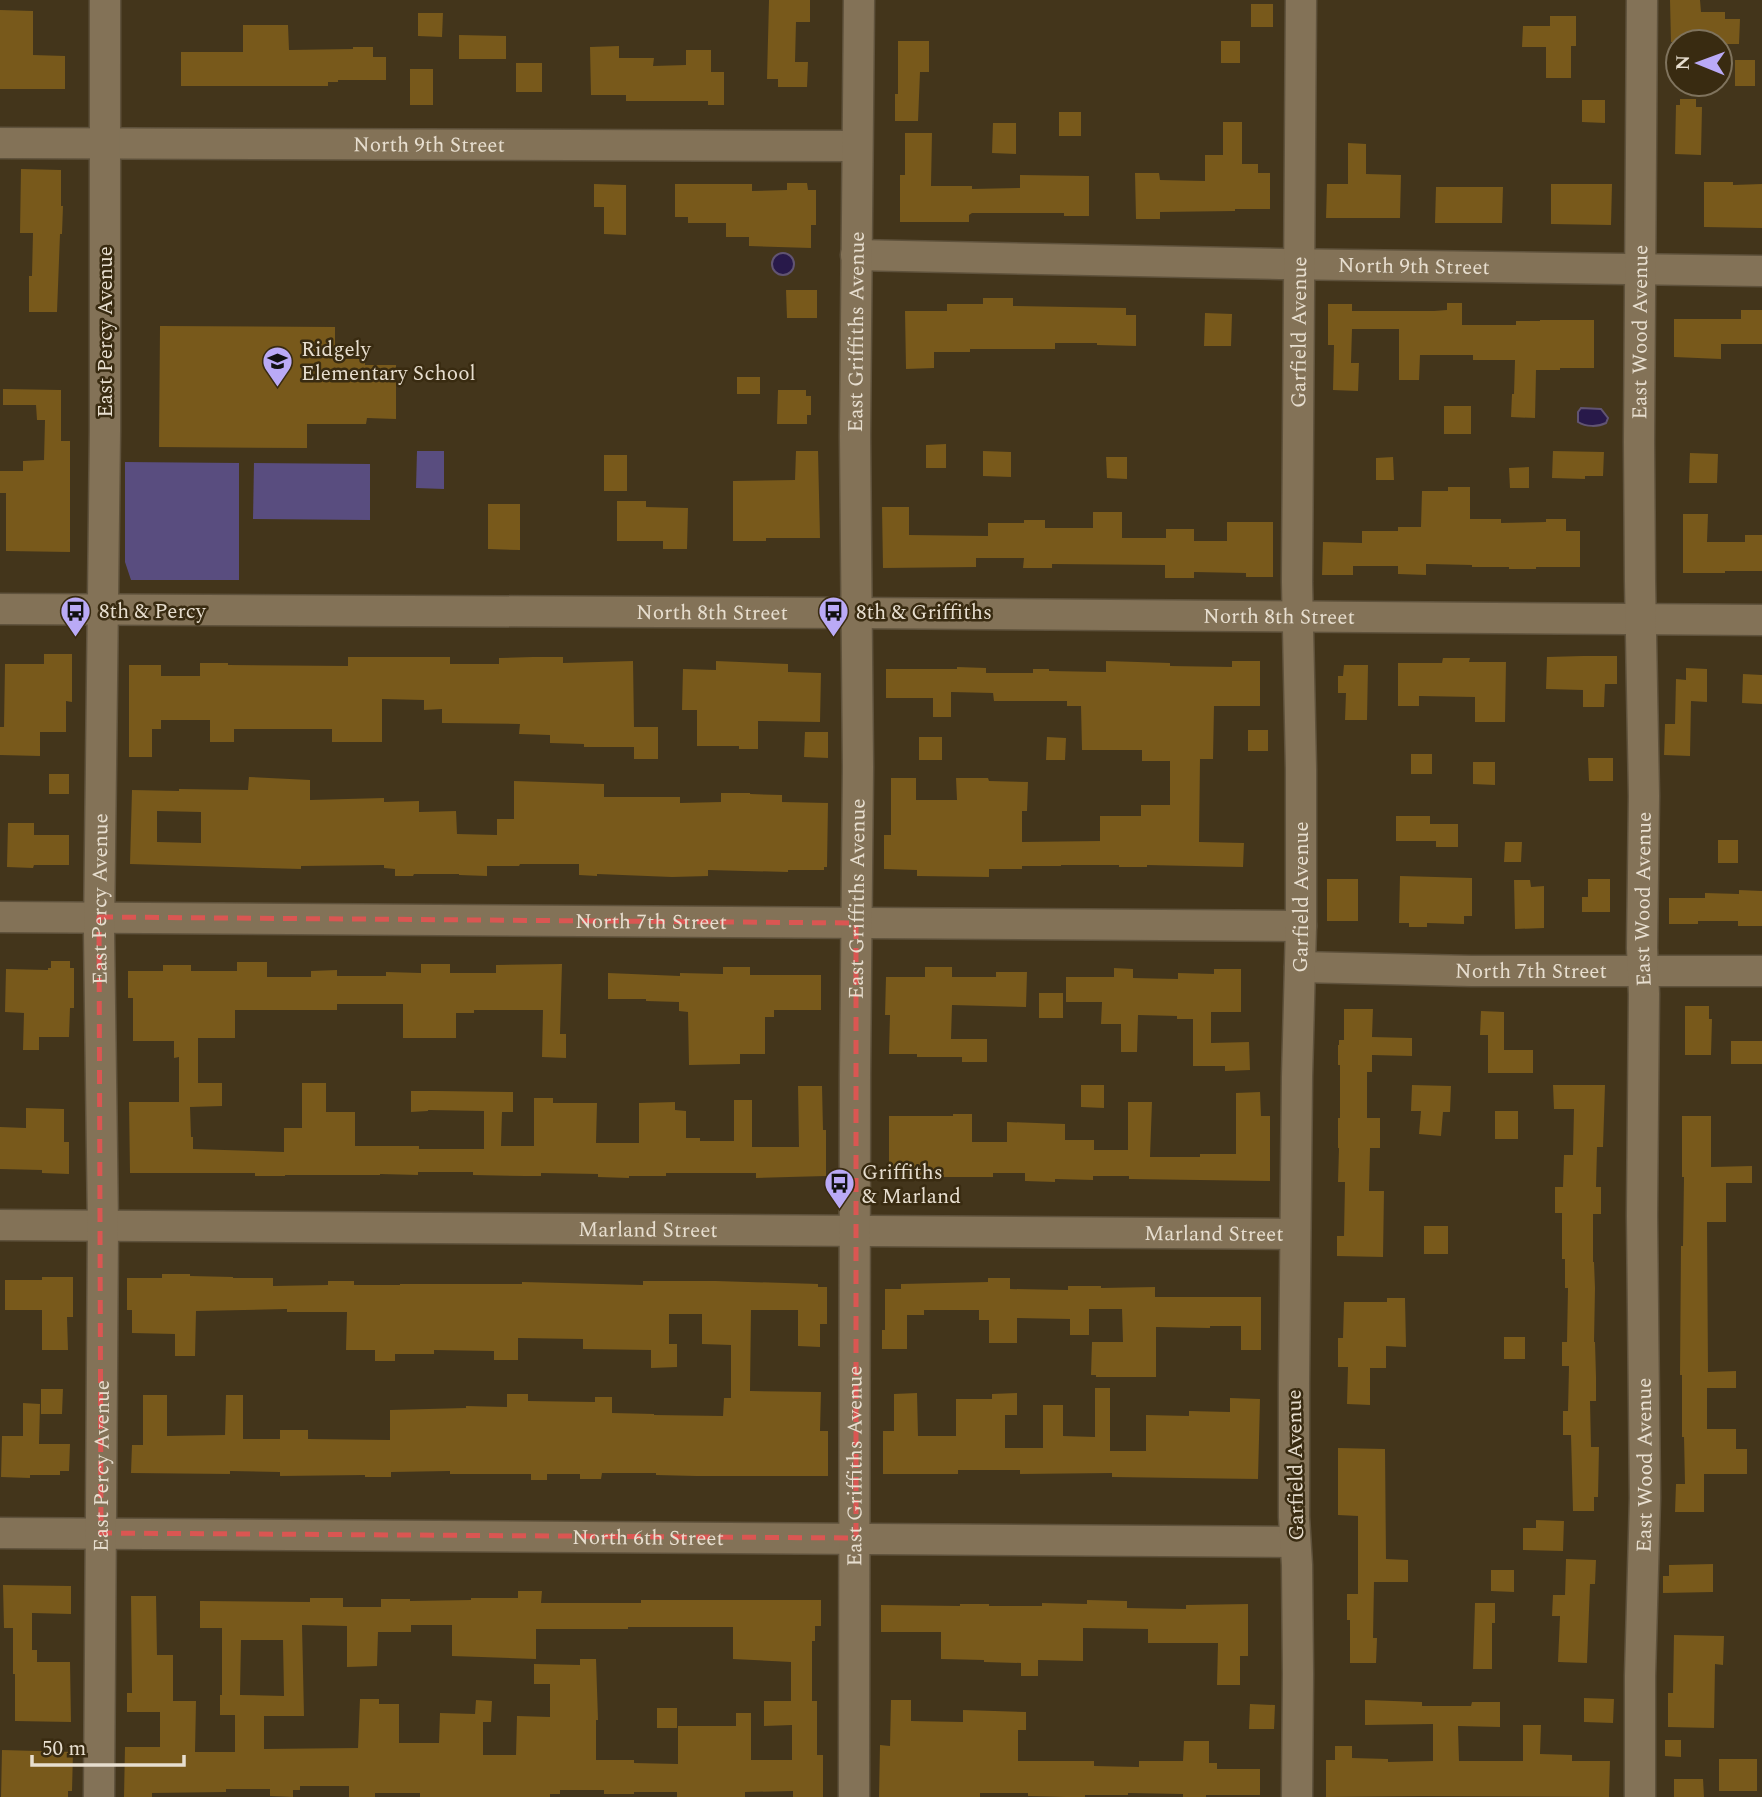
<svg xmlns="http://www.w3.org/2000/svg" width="1762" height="1797" viewBox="0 0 1762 1797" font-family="Spectral,serif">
	<rect width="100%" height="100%" fill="#43351b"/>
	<g fill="#594d7f">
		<path d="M417 451H444V489L416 488Z"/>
		<path d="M125 462 239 463V580H131L125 562Z"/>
		<path d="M254 463 370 464V520L253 519Z"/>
	</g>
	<g fill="#28194a" stroke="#615472" stroke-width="2">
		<circle cx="783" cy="264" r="11"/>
		<path d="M1581 408 1601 409 1608 418 1606 423C1598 427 1586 427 1578 422V412Z"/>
	</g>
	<g fill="#78591b" fill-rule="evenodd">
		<path d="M769 0H810V22H796L795 62H808L807 87H778V79H767Z"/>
		<path d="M1670 0H1700L1701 12H1725V19H1740L1739 44H1720V42H1671Z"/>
		<rect x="1251" y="4" width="22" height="23"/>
		<path d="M0 10 33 11V55L65 56V89H0Z"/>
		<path d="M418 13H443L442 37 418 36Z"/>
		<path d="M1550 16H1576V46H1571V78H1546V47H1522L1523 26H1550Z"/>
		<path d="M243 25H288L289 50 353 49V47H373V57H386V80H338V82H328V86H181V52H243Z"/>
		<path d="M459 35 506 36V59H459Z"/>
		<path d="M898 41H929V72H920L918 121H895V94H898Z"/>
		<rect x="1221" y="41" width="19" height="22"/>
		<path d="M619 46V58H654L653 66 686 65V50H711V72H724V105H708V101H626V95H591L590 47Z"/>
		<rect x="1735" y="60" width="20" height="26"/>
		<rect x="516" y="63" width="26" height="29"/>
		<rect x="410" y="69" width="23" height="36"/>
		<path d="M1680 99H1696V107H1702L1701 155 1675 154 1676 105H1680Z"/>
		<path d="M1582 100H1605V123L1582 122Z"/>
		<rect x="1059" y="112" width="22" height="24"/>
		<path d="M1223 122H1242V164H1258V173H1270V209H1235V211L1160 212V219H1136L1135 173H1159L1160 180 1205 181V155H1223Z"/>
		<path d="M993 123H1016V154L992 153Z"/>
		<path d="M905 133H932L931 186H972V189L1020 188V175L1089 176V216H1064V213H972L969 215V222H900V175H905Z"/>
		<path d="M1348 143 1366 144V174L1401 175 1400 218H1326L1327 184H1348Z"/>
		<path d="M21 169 61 170V206H63L62 234H60L57 312H29V276H32L33 233H20Z"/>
		<path d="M1704 182H1733V185L1762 184V228L1704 227Z"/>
		<path d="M787 183H807L808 190H816V225H811V248L749 246V237H726V223H688V217H675V184H752V191L787 190Z"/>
		<path d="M594 184 626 185V235L604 234V207H594Z"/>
		<path d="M1551 184H1612L1611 225 1551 224Z"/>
		<path d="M1436 187H1503L1502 223H1435Z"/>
		<path d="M786 290H817V318H787Z"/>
		<path d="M983 298H1013V306L1126 308V315H1136V346L1097 345V343H1055V349H970V352H934V368L906 369 905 311H947V304H983Z"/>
		<path d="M1447 303H1462V325H1516V321H1540V320H1594V368H1560V370H1536L1535 418 1511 417 1512 394H1514L1515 360H1473V355H1420L1419 380H1399V329H1352L1351 363H1359L1358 391 1333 390 1334 345H1328V304H1352V311H1434L1447 310Z"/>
		<path d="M1741 310H1762V344H1721V359L1674 357V319H1741Z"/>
		<path d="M1205 313 1232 314 1231 346H1204Z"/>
		<path d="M160 326 335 327V359H365V365H396V419L367 418 366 424H307V448L159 447Z"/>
		<rect x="737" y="377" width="23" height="17"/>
		<path d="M3 389 61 390V441H70V552L6 551V493H0V471H23V461L44 460 45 420H37L36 405H3Z"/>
		<path d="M778 390H806V396H811V415H807V424H777Z"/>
		<rect x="1444" y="406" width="27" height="28"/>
		<path d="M946 444V468H926V445Z"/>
		<path d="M796 451H818L820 538H766V541H733V481L795 480Z"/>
		<path d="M983 451 1011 452V477L983 476Z"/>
		<path d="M1553 451 1604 452 1603 476H1585V479L1552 478Z"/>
		<path d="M1690 453 1718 454 1717 483H1689Z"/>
		<rect x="604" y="455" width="23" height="36"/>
		<path d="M1106 457H1127V479L1107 478Z"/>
		<path d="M1393 457 1394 480H1376V458Z"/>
		<path d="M1529 467V488H1510L1509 468Z"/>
		<path d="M1448 487H1470V519H1501V523L1546 522V519H1566V531H1580V567H1536V569H1509V567H1472V565L1426 564V575L1398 574V566H1353V575H1322L1323 542 1362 543V531H1398V527H1421L1422 491H1448Z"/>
		<path d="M617 501H646V507L688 508 687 549H663V541H617Z"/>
		<path d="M488 504H520V550L488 549Z"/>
		<path d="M882 507H909V535L988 536V523H1024V520H1045V528H1093V512H1122V538H1166V529H1194V541H1227V522H1273V577H1246V573L1194 572V578H1165V565L1052 564V568H1023L1024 558H976V567L883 568Z"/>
		<path d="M1683 514H1708L1707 542H1745V535H1762V571H1725V573H1683Z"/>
		<path d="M44 654H72V702L66 701V732H40V756L0 755V727H4L5 664H44Z"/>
		<path d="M1583 656H1617V684H1605L1604 707H1583V690L1546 689 1547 657Z"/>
		<path d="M348 657H450V664H499V658L533 657H563V663L633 661 634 727H658V759H634V747H584V744L550 743V735L519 734 520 724 442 723V709L424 710V700L382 699V742H332V729H234V742H210V720H161V729H152V757H129V665H161V676H200V663H228V665L348 666Z"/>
		<path d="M1443 658H1470L1469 662H1506L1505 722H1475V697L1419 696V706H1398V663H1442Z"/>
		<path d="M716 661 788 664V672L821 673 820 722 758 721V749H739V746H697V710H682L683 669 716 670Z"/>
		<path d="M1106 661 1170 663V666L1232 667V661H1260V706H1214L1213 759H1200L1199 842 1244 843 1243 867 1147 865V867H1119V865H1061V866H1022V869H989V877L917 876V870L884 869V835H891V778H916V800H957L956 778H988L989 781 1028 782 1027 811H1022V842L1100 841V816H1141V805H1170V761H1142V750H1082L1081 706H1067V701H994L993 693 951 692V717H933V698H886V669H957V667L986 668V673H1033V669H1049V671L1106 672Z"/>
		<path d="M1344 665H1368L1367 720H1345L1346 693H1338V676H1343Z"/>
		<path d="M1686 668 1707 669V702L1691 701 1690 756 1664 755 1665 724H1675L1676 679 1686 680Z"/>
		<path d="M1743 674 1762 675V704L1742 703Z"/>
		<rect x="1248" y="730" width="20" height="21"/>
		<path d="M805 732H828V758L804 757Z"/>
		<rect x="919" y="737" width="23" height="23"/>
		<path d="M1047 737 1066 738 1065 760H1046Z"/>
		<rect x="1411" y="754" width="21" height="20"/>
		<path d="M1588 758H1613V781H1589Z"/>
		<path d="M1473 762H1495V785L1473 784Z"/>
		<rect x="49" y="774" width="20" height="20"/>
		<path d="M249 777 310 780V800L384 798V802L419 801V812L456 811 457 834 497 835V819H514V781L604 784V797H680V803L721 802V793H750V794L782 795V802L828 803 827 867H824V870H788V872L708 870V876L672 877 597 874V876L579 875V864H520L519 866H487V876L459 875V874H414L413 876H395V869L384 868V865L301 866V869L130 864 132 790 179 791V789L248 790ZM157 811 201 812V843L157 842Z"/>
		<path d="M1396 816H1430V824H1458V847H1436V841H1396Z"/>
		<path d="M8 823H34V835H69V865H34L33 868 7 867Z"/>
		<rect x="1718" y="840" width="20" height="23"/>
		<path d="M1505 842H1522L1521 862H1504Z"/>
		<path d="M1400 876 1472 878V916H1464V924L1427 923V927H1409V923H1399Z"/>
		<rect x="1327" y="879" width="31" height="42"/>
		<path d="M1588 879H1610V912H1582V897H1588Z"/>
		<path d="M1514 880H1530L1531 887 1544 886V928L1515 929Z"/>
		<path d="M1739 890 1762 891V926H1738V921H1698V924H1669V898H1705V893L1739 894Z"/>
		<path d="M51 961H70V968H74V1008H70L69 1037H39V1050H23L24 1013 5 1012 6 969 48 970V968H51Z"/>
		<path d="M237 962H267V977H311V971L337 970V976H386V972L421 973V964H450V973H496V965L562 964 560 1034H566V1058L542 1057 543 1010H474V1013H456V1038H403V1004H337V1010H235V1038H198V1083H222V1106L190 1107 191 1137H193V1149L284 1152V1128H302V1083H326V1112H355V1146H419V1149H484V1111L428 1110V1111L411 1112V1091H437L513 1092V1112H502L501 1146H534V1098H553V1103H597L596 1143H639V1103L675 1102V1110L686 1111V1138H700V1141H734V1100H752V1147H799L798 1086H822L823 1130H826V1176L756 1178V1173H666V1176H629V1178L598 1177V1174L541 1173V1176H526L473 1175V1172H418V1175L380 1174V1175H285V1176H255V1173H130L129 1102H179V1057L174 1058V1041H133V998H128V971H163V965H191V971H237Z"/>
		<path d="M723 967H750V975H821V1010H774V1017H765V1054H740V1064L689 1065 688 1012 679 1011V1002L646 1001V999H608V973L680 976V973L723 974Z"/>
		<path d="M925 967H952V977H996V972H1027L1026 1007 952 1005 951 1039H987V1062H962V1057H917V1054H889L890 1015H885L886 977H925Z"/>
		<path d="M1114 968 1133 969V978L1178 979V973L1214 974V969H1241V1012H1211V1043L1249 1042 1250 1070 1225 1071V1066H1193V1019H1177V1016L1138 1015 1137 1052H1121V1024H1101L1102 1002H1066V977H1114Z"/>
		<rect x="1039" y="993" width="24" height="25"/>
		<path d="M1685 1006H1709V1019H1712L1711 1055H1685Z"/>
		<path d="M1344 1009H1373L1372 1037 1412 1038V1056L1372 1055V1072H1367V1118H1380V1148H1370L1369 1191H1384L1383 1257 1337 1256V1236H1344L1345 1182H1338L1339 1148H1338V1118H1340V1065H1338V1045H1339V1040H1344Z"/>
		<path d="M1481 1011 1504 1012V1050H1533V1073H1488V1035H1480Z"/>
		<rect x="1731" y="1041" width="31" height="23"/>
		<path d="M1081 1085H1104V1108L1081 1107Z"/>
		<path d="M1412 1085 1451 1086 1450 1112H1443L1441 1136 1419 1134 1421 1111H1411Z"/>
		<path d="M1553 1085H1605L1603 1147H1597L1596 1187H1601V1214H1593V1262H1594L1595 1288 1594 1342H1595L1596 1377V1401H1590L1591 1447H1599L1598 1497H1594V1511H1573L1571 1435H1563V1411H1568L1569 1366H1562V1342H1567L1568 1288H1565V1259H1562V1213H1555V1187H1563L1564 1155H1573L1574 1109H1554Z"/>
		<path d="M1260 1092 1261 1116H1270V1181L1129 1179V1176H1093V1180L1055 1179V1182L1025 1181V1173H993V1177H889V1116H953V1114H972V1142H1007V1122L1065 1124V1140H1094V1150H1128V1102H1152L1150 1157H1200V1154H1236V1093Z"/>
		<path d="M26 1108 64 1109V1142H69V1174L42 1173V1170L0 1169V1127L26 1128Z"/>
		<rect x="1495" y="1111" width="23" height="28"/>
		<path d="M1682 1116H1711V1167L1752 1166V1183H1726V1222H1707L1708 1372 1736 1371V1388H1707V1429H1736V1449H1747V1474H1704V1512H1675L1676 1484H1685L1684 1437H1682V1375H1680L1681 1246H1683L1684 1177H1682Z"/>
		<rect x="1424" y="1226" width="24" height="28"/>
		<path d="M162 1274H190V1276L233 1277V1278H273V1286L328 1285V1281H354V1285H400V1284H522V1282L643 1285V1281H716L818 1284V1287H827V1324H820V1347L798 1346V1310H751L750 1391 821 1392 820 1431H828V1476H696L656 1475V1473H602L601 1479H580V1474H547V1480H531V1474H450V1471L391 1472V1477H365V1475L280 1476V1472L230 1471V1474L131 1473 132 1445H143V1395H167V1436L225 1435 226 1395H243V1439H280V1430H308V1439L390 1440V1410L466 1408V1406L507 1407V1394H528V1401L595 1402V1397H612V1413L654 1414V1415L723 1416 724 1398H731V1345L702 1344V1314H669V1344H677V1367L651 1368V1350L583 1349V1339L518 1338V1360H494V1351L434 1350V1354H395V1361H375V1350H346L347 1312H287V1309L196 1311 195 1356H175V1334L132 1333V1310H127V1278H162Z"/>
		<path d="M42 1277H73V1317H67L68 1350H42V1310H5V1280H42Z"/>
		<path d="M988 1278H1010V1289L1068 1290V1286H1101V1288L1155 1287V1297H1261V1350H1241V1326H1210V1328L1156 1327V1377H1096V1375H1091L1092 1342H1123L1122 1309H1089V1335H1070V1319L1017 1318V1343H989V1320H979V1310H924V1315H907V1349H882V1330H885V1289H901V1284L988 1282Z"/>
		<path d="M1387 1298H1405L1406 1347 1386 1346V1368H1370V1405L1347 1404 1348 1367H1338V1338H1343L1344 1302H1387Z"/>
		<rect x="1504" y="1337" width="21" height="22"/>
		<path d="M1095 1388H1110V1451H1146V1415L1189 1416V1411L1230 1412V1398L1260 1399 1258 1479 1112 1477V1473L1020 1474V1470H958V1474H883V1431H894V1394L917 1393 918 1436H956V1399H992V1394L1017 1393V1415H1005V1448H1043V1405H1063V1436L1095 1437Z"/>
		<path d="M41 1389H63L62 1414H41Z"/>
		<path d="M23 1403 40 1404 39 1444H70L69 1471H60V1475H30V1478L1 1477 2 1436H23Z"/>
		<path d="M1338 1448 1385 1449 1386 1559 1408 1560V1582H1374L1373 1638H1377L1376 1663H1350V1620H1347V1594H1358V1516L1338 1515Z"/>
		<path d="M1536 1520 1564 1521 1563 1551 1523 1550V1528H1536Z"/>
		<path d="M1566 1559 1596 1560 1595 1584H1590L1587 1663 1558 1662 1560 1616H1552L1553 1595H1565Z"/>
		<path d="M1713 1564V1592L1663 1593V1576H1669V1565Z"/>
		<path d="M1491 1570H1514V1592L1491 1591Z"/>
		<path d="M3 1585 71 1586V1614L32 1613V1650H37V1662H70L71 1722 15 1721V1674H13V1628H4Z"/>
		<path d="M518 1591H542L541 1603H641V1600H821V1626H815V1641H812V1701H817V1755H823V1797H793V1791L745 1792V1797H677V1792H634V1794H604V1790H560V1794H550V1797H420V1793H375V1797H349V1786H300V1790H293V1797L270 1796V1789H226V1792L152 1793V1797H124L125 1747H160V1712H127V1693H132L131 1596H156L157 1655H173V1701H196L195 1752H235V1715H220V1695H222V1628H200V1601L310 1602V1598H343V1607H381V1599H410V1601L471 1600V1598H518ZM302 1625 347 1626V1667L377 1666 378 1632H411V1625H452V1656L536 1659V1629H628V1627H733V1659L791 1662V1701H764V1726L792 1725V1760H751V1713H736V1726H678V1764L634 1763V1760H596V1720H598L596 1659H580V1665L534 1664V1684H550V1717L517 1716 516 1755H483V1722H491L492 1701 476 1700 475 1714 440 1713 439 1743H399V1704H379V1699H360L358 1748 264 1749V1716H304ZM241 1640H283L284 1696 240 1695Z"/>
		<path d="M1087 1600 1127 1601V1608L1186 1609V1605L1248 1604V1656H1240V1685H1217L1218 1643H1148V1629L1083 1628V1661L1038 1660V1676H1021V1663L984 1662V1660L941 1659V1632H881V1605L960 1606V1604H989V1606H1042V1603L1087 1604Z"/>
		<path d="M1475 1603H1495V1623H1492V1669H1473Z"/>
		<path d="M1674 1635 1724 1636 1723 1665 1715 1664 1714 1728 1668 1727V1693H1673Z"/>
		<path d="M1584 1698 1614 1699 1613 1723 1584 1722Z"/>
		<path d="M891 1700H911V1721L963 1722V1710L1026 1712V1730H1018V1761H1094V1766L1139 1767V1761H1183L1184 1741H1209V1763H1217V1769H1260V1795H1206V1797H1183V1794L1128 1793V1795H1085V1797H1065L1028 1796V1793H980V1797H879L880 1745 890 1746Z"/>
		<path d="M1365 1700 1422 1702V1706H1471L1472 1702H1500V1727L1458 1726 1459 1761H1523V1725H1541L1540 1754 1572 1755V1761H1610L1609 1797 1422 1796 1326 1797V1760H1335V1746H1352V1758L1388 1759V1762L1433 1761V1724L1365 1725Z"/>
		<path d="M1250 1704 1275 1705 1274 1729H1249Z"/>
		<rect x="657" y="1708" width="20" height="20"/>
		<path d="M1665 1740H1681V1757L1665 1756Z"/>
		<path d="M2 1750 73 1752 72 1791H68V1797H1Z"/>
		<rect x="1719" y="1759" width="38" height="32"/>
		<path d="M1674 1779H1703L1704 1797H1674Z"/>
	</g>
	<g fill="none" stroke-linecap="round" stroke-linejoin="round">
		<defs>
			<g id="minor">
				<path id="s1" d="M0 143 857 146"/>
				<path id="s2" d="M856 255 1280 264 1762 271"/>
				<path id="s3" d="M0 609 858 613 1762 620"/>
				<path id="s4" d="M0 917 1301 926"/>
				<path id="s5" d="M1300 967 1471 971H1762"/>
				<path id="s6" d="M0 1225 1295 1234"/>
				<path id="s7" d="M0 1533 1295 1542"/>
				<path id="s8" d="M99 1797 103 1226 99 932 105 431V0"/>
				<path id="s9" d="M854 1797 855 1076 858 767 855 436 859 0"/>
				<path id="s10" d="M1297 1797 1298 1674 1297 1565 1294 1517V1384L1297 1077 1301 926V769L1297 582 1301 0"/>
				<path id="s11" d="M1640 1797V1676L1645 1498 1642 1216 1644 994 1642 948 1644 796 1640 581 1639 442 1642 0"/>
			</g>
		</defs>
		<use href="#minor" stroke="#5f523c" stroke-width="33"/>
		<use href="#minor" stroke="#837257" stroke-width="30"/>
	</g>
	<path fill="none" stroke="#da5652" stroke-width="5" stroke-dasharray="14 9" stroke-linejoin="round" d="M99 917 856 923V1538L101 1533Z"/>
	<defs>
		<symbol id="school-pin" viewBox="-11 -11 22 30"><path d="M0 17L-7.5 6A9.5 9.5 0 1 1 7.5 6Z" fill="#baaaf6" stroke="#392b11"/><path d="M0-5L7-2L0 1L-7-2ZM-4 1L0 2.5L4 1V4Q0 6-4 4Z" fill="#111"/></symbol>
		<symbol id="bus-pin" viewBox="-11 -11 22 30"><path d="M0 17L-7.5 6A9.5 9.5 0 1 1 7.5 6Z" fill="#baaaf6" stroke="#392b11"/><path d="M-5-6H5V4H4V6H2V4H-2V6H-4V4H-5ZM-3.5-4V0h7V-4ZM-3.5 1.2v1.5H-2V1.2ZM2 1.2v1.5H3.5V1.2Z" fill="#111"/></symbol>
	</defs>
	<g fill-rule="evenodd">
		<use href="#school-pin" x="260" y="344" width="35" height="47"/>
		<use href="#bus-pin" x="58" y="594" width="35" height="47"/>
		<use href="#bus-pin" x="816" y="594" width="35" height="47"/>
		<use href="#bus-pin" x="822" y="1166" width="35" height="47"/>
	</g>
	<g text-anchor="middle" stroke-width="5" stroke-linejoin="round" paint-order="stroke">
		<g font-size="21" fill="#e7decf" stroke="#392b11">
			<text dy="7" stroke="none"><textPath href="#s1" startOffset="429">North 9th Street</textPath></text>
			<text dy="7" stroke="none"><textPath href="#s2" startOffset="558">North 9th Street</textPath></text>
			<text transform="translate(105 332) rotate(-90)" y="7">East Percy Avenue</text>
			<text dy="7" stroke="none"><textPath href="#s9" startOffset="1465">East Griffiths Avenue</textPath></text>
			<text dy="7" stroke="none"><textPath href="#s10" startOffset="1465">Garfield Avenue</textPath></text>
			<text dy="7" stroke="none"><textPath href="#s11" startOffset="1465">East Wood Avenue</textPath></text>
			<text dy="7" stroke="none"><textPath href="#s3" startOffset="712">North 8th Street</textPath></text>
			<text dy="7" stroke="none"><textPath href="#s3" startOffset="1279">North 8th Street</textPath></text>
			<text dy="7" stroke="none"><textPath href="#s8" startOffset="898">East Percy Avenue</textPath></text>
			<text dy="7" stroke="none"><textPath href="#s9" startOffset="898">East Griffiths Avenue</textPath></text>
			<text dy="7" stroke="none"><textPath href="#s11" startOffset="898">East Wood Avenue</textPath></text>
			<text dy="7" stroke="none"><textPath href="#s10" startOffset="900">Garfield Avenue</textPath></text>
			<text dy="7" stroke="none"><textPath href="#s4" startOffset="651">North 7th Street</textPath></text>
			<text dy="7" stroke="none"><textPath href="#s5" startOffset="231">North 7th Street</textPath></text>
			<text dy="7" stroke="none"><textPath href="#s6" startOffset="648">Marland Street</textPath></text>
			<text dy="7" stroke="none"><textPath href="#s6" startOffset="1214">Marland Street</textPath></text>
			<text dy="7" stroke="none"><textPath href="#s8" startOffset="331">East Percy Avenue</textPath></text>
			<text dy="7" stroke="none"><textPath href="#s9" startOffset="331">East Griffiths Avenue</textPath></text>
			<text transform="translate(1295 1465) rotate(-91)" y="7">Garfield Avenue</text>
			<text dy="7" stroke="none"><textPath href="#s11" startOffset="332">East Wood Avenue</textPath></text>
			<text dy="7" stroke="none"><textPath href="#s7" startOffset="648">North 6th Street</textPath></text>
		</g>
		<g font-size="21" fill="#e7decf" stroke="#392b11" text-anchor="start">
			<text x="301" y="356">Ridgely<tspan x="301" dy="24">Elementary School</tspan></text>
			<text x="99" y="618">8th &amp; Percy</text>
			<text x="856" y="619">8th &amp; Griffiths</text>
			<text x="862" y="1179">Griffiths<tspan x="862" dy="24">&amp; Marland</tspan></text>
		</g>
	</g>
	<g transform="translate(1699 63) rotate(271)"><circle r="33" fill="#392b11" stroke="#7f735d" stroke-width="2"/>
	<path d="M0-5L12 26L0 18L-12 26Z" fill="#baaaf6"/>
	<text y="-10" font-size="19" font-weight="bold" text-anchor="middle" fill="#e7decf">N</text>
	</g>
	<path d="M32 1755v10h152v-10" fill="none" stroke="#e7decf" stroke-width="3.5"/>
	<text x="42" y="1755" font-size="21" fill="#e7decf" stroke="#392b11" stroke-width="5" paint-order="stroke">50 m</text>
</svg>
